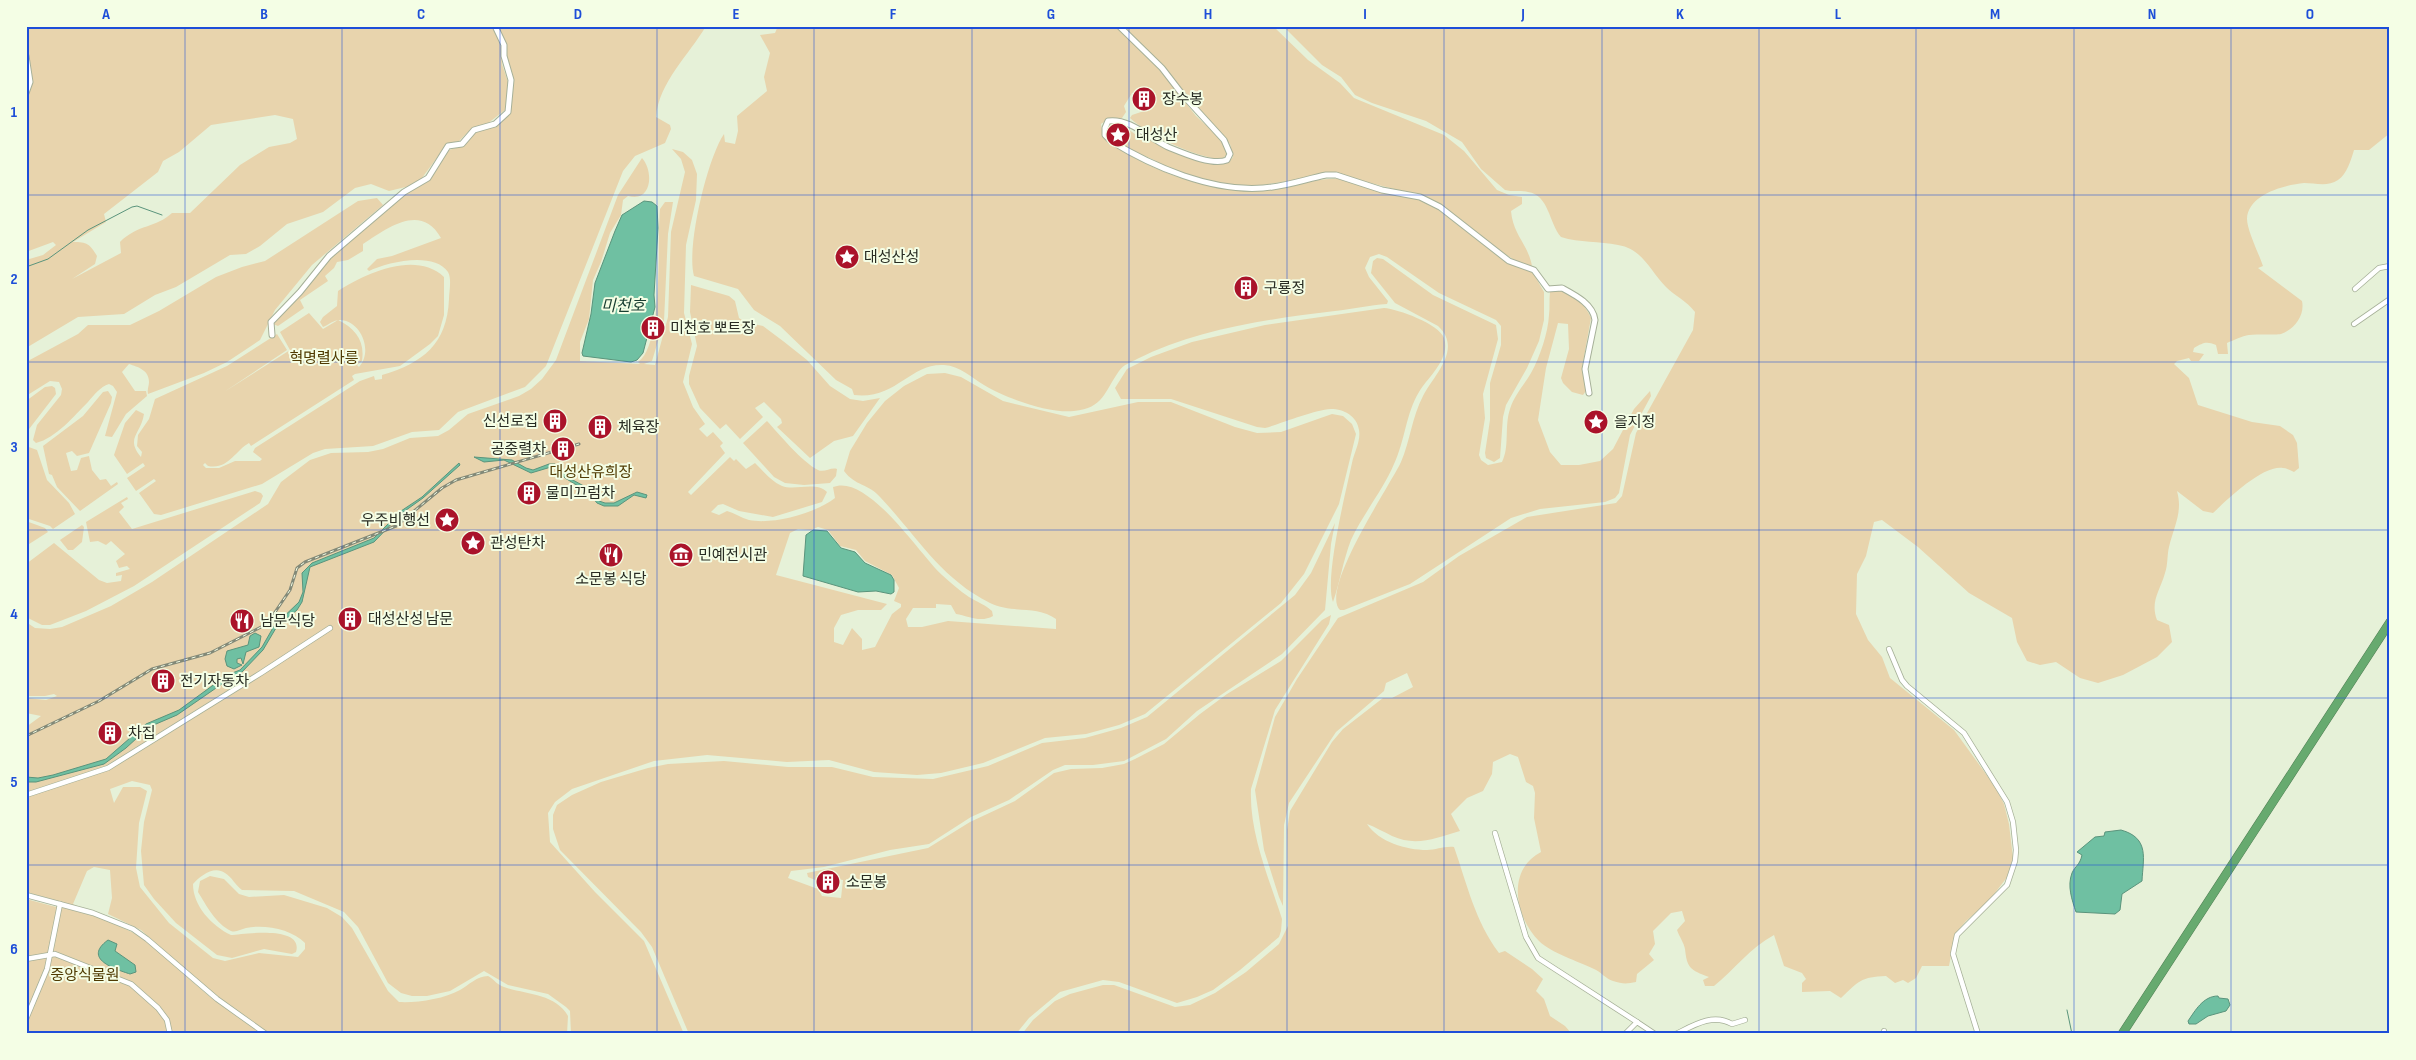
<svg xmlns="http://www.w3.org/2000/svg" width="2416" height="1060" viewBox="0 0 2416 1060" font-family="'Sofia Sans Condensed','Noto Sans KR',sans-serif">
	<rect width="100%" height="100%" fill="#e6f1d8"/>
	<g fill="#e8d4ad" fill-rule="evenodd">
		<path d="M26 26H493L501 47 502 64 509 85 505 110 487 124 470 130 459 141 447 144 422 178 414 185 389 191 371 184 355 188 323 212 287 224 260 246 246 254 230 255 176 287 155 295 124 314 78 317 26 348V260L43 255 56 245 53 242 26 252V96C37 84 30 65 27 50 25 43 26 34 26 26ZM275 115 293 119 297 139 290 143 269 147 240 165 190 213H172C156 228 138 224 120 242L121 253 72 279 95 264 97 256C90 244 87 242 73 242L106 222 104 214 158 172 163 161 179 152 211 125Z"/>
		<path d="M498 26H706C689 55 659 82 656 117L670 125 671 129 665 143 635 156 623 171 546 366 525 387 458 412 439 430 412 432 373 446 325 449 313 453 262 484 161 515 154 514 139 493 156 481 154 479 136 491 127 478 145 466 143 463 127 474 114 455 125 423 136 410 144 414C141 434 125 438 141 457L142 452 137 446 138 435 149 419 155 399 227 366 277 334 287 350 224 392 290 350 280 332 309 313 323 329 338 320C356 329 365 341 362 361L357 365 359 367C373 352 362 322 341 320 335 319 328 325 323 327L320 322 323 317 337 306 338 291C365 274 415 250 444 277V315L438 336 430 344 400 366 355 374 352 376 354 380 251 446 249 443C235 451 228 470 208 466L205 463 203 465 206 468H219L235 461H260L262 459 253 452 255 448 360 381 374 376 375 380 382 379V375C423 363 447 344 449 299 449 292 452 279 448 272 434 251 387 262 369 271L367 269 377 259 392 256 441 238C421 203 389 227 363 244V251L348 260 337 262 334 268 325 276 328 281 300 300 304 308 278 326 273 324 328 259 402 195 430 180 444 154 449 150 463 146 476 131 497 125 509 114 513 80Z"/>
		<path d="M778 26H1115L1155 64 1196 116 1224 142 1227 148 1226 155 1223 159C1201 160 1146 134 1130 118L1132 115 1147 110 1154 100 1141 90 1132 93 1124 106 1126 112 1122 118H1110L1101 124 1103 137C1144 171 1218 196 1271 190 1294 188 1316 177 1339 179L1424 201 1436 208 1504 261 1532 271 1544 292V320L1539 341 1527 368 1506 405 1503 417 1500 458 1494 462 1486 458 1485 453 1490 420V383L1501 345V326L1496 320 1439 293 1387 257 1379 254 1370 257 1365 268 1369 277 1388 301 1387 304C1370 305 1352 309 1335 311 1268 319 1198 329 1137 359 1131 362 1123 365 1119 371 1104 392 1104 408 1074 411 1050 414 1005 398 984 385 971 377 960 366 944 365 910 363 896 400 854 395L852 389 836 380 780 326 754 310 738 289 694 276C686 248 707 159 724 134L725 142 735 144 738 131 737 116 767 91 764 77 770 53 760 35 775 33Z"/>
		<path d="M1123 26H1273L1308 60 1340 83 1354 98 1444 135 1464 151 1497 190 1509 195 1522 197V204L1511 211C1513 235 1528 244 1532 266L1516 261 1505 254 1450 212 1421 196 1336 174 1249 187 1191 178 1173 171 1154 160 1124 147 1109 137 1107 127 1112 123H1119L1135 134 1144 135 1166 148 1212 164 1228 163 1233 157 1230 144 1195 106 1168 72Z"/>
		<path d="M1283 26H2390V133L2369 150H2354C2351 160 2347 174 2338 180 2328 187 2315 183 2304 183 2285 185 2248 194 2247 219 2247 230 2259 254 2263 266L2258 268 2302 301C2305 315 2295 329 2281 334 2276 335 2257 334 2249 335 2242 336 2234 340 2227 343L2228 354H2218L2216 345C2206 341 2203 343 2194 348L2193 352 2204 354 2199 361H2191L2189 358 2177 361 2174 364 2189 378 2198 405 2252 422 2280 426 2293 435 2297 443 2299 468 2294 472C2290 470 2286 468 2283 468 2262 465 2227 500 2213 513L2203 511 2177 491C2183 512 2174 526 2169 547 2167 555 2168 565 2165 573 2160 591 2150 601 2157 620L2169 625 2172 642 2157 657 2123 675 2098 683 2080 678 2056 662 2040 665 2027 661 2017 642 2012 618 1969 593 1918 547 1882 520 1874 522 1866 556 1857 574 1856 614 1868 640 1882 657 1890 678 1954 730 1978 763 1996 788 2004 804 2009 824 2013 858 2008 876 1988 902 1966 921 1955 934 1949 966H1922L1916 978 1908 983 1903 980 1895 983 1886 976C1861 977 1859 981 1841 998L1830 991 1802 992V983L1806 979 1802 973 1784 966 1774 935C1750 948 1735 969 1714 986H1705L1703 980 1709 977C1690 970 1687 968 1685 949 1684 943 1679 936 1677 930L1685 921 1682 911 1671 913 1653 931 1655 944 1649 954 1654 960 1637 974 1636 982C1627 984 1622 984 1613 981 1606 979 1601 972 1594 969 1578 961 1551 953 1539 941 1515 917 1506 870 1541 852L1534 818 1535 793 1533 786 1526 782 1518 757 1510 754 1493 762 1492 774 1483 791 1467 798 1451 814 1460 831C1436 838 1416 847 1392 836 1384 832 1375 827 1367 824 1379 842 1406 850 1427 850 1436 850 1444 846 1454 847 1467 884 1475 921 1499 953L1505 951 1532 969 1543 979 1536 991 1544 999 1550 1016 1565 1026 1572 1034H1022L1033 1020 1055 1001 1070 994 1103 985H1114L1175 1007 1190 1005 1215 993 1246 972 1279 944 1288 926 1287 830 1290 811 1332 742 1343 729 1383 698H1392L1413 687 1407 673 1386 683 1384 691 1336 732 1289 803 1284 825 1283 906 1279 897 1264 850 1255 790 1275 717 1297 679 1338 618 1423 582 1459 556 1527 517 1616 503 1622 496 1636 433 1693 330 1695 312C1687 301 1675 296 1666 287 1650 271 1643 249 1618 245 1599 241 1580 243 1561 237 1549 223 1549 195 1528 192 1520 190 1512 192 1505 190L1481 169 1462 142 1426 121 1372 103 1355 95 1341 77 1322 65Z"/>
		<path d="M672 149 683 152 692 160 697 174 696 200 686 245 684 313 692 344 683 382 693 407 705 424 699 429 707 437 713 432 723 443 720 446 725 453 688 492 691 495 730 457 734 461 736 459 746 469 755 463C763 471 771 481 782 486 795 491 816 481 827 492L822 502 773 517 739 511 723 504 718 505 711 512 719 515 727 511C735 513 741 518 749 520 773 525 816 513 835 498L833 487C868 473 920 555 942 575 951 583 960 591 969 597 977 602 986 605 992 611L993 616C981 623 968 616 956 614L951 605 936 604V608H913L906 619 908 627H922L948 621 1056 629V619C1037 605 1012 614 990 603 940 578 917 536 880 497 869 484 855 486 844 471L850 451 867 423 885 401 904 386 927 374 945 373 961 377 1003 401 1069 417 1138 402H1171L1235 427 1257 433 1281 432 1332 414 1343 416 1352 424 1356 434 1339 504 1304 574 1281 603 1145 714 1119 725 1086 734 1045 738 983 763 941 773 917 775 874 772 829 760 787 762 707 755 654 761 572 789 555 802 548 813 550 842 595 892 644 941 684 1034H571L570 1011 566 1007 548 994 508 985 484 971 450 991 427 996H412L401 993 388 983 358 927 344 912 294 891 242 890C235 885 232 877 225 873 214 865 200 876 193 884 193 906 212 926 231 935 244 934 304 925 296 952L292 954 264 949 232 958 217 955 176 923 154 899 144 885 141 851 144 822 152 790 150 785 132 781 110 789 114 803 123 787H140L147 791 139 823 136 868 140 887 169 923 213 958 225 961 259 953 298 957 305 949V943C292 929 264 924 246 928 241 929 236 933 231 931 216 924 206 905 198 892L200 881 210 876 224 879 239 894 249 897 284 895 327 908 342 917 352 928 388 991 399 1002C417 1003 444 999 460 990 469 985 477 976 488 976 494 979 497 985 504 987 526 995 555 993 568 1016L567 1034H268L197 981 141 930 108 914 112 898 110 870 94 867 87 871 73 904 140 936 209 996 263 1034H26V899L56 907 58 901 26 892V727L41 716 26 713V698L46 700 57 696 54 694 45 696H26V622L35 628 50 629 62 627 111 606 152 582 268 504 281 482 310 460 331 453 368 452 383 449 410 438 438 436 449 430 468 414 519 396 531 389 542 379 556 360 618 195 642 158C654 171 652 203 628 196L623 200 621 215 610 233 601 262 593 280 589 319 580 342V361L640 364 638 362C664 345 657 240 660 209L665 202H673L668 234 664 321 652 361 644 364 655 365 668 317 671 232 685 172 681 159ZM818 527 828 530 840 546 856 550 865 561 892 575 899 588 894 601 901 604V607L892 614 875 647 862 650V639L852 628 843 645 834 642V628L841 615 858 610H881L887 604 776 575 790 533 798 529 811 530Z"/>
		<path d="M377 198 383 205 312 265 275 310 260 340 227 362 204 373 148 394C147 389 149 386 149 382 149 370 138 367 129 364L122 372 135 391H146L147 396 126 414 112 437 105 436 117 392 113 386 109 384C100 387 94 395 88 402 74 416 56 438 36 443L33 440 37 425 61 395 62 389 59 382 50 381 26 396V362L78 334 88 325H130L159 311 216 277 242 267 265 261 358 201Z"/>
		<path d="M1377 258 1383 259 1433 295 1496 325 1498 339 1483 394 1485 418 1479 455 1481 460 1488 465 1502 462C1510 446 1504 427 1510 409 1514 396 1524 385 1531 373 1540 357 1548 333 1549 315 1550 307 1549 300 1550 292 1567 286 1585 303 1591 318L1582 368 1586 391 1583 395 1572 392 1563 383 1561 378 1569 349 1568 324 1558 323 1546 368 1538 420 1550 452 1561 465H1579L1600 461 1613 449 1634 409 1650 391 1651 396 1630 435 1619 493 1615 498 1605 502 1540 509 1511 518 1410 584 1344 610H1340C1319 590 1391 484 1401 462 1410 441 1412 417 1423 396 1434 375 1463 349 1438 326L1395 303 1371 273 1373 261Z"/>
		<path d="M691 285 729 296 735 301 739 318 745 322 763 326 783 341 807 360 830 386 850 399 863 401 880 398 853 436 834 441 810 458 777 427 782 423 781 419 764 402 755 408 763 417 740 439 726 424 720 429 700 408 689 384V376L697 346 690 312Z"/>
		<path d="M1384 308C1398 309 1439 324 1444 338 1451 359 1427 378 1419 392 1406 413 1405 441 1394 464 1383 490 1363 514 1351 540 1343 561 1340 582 1333 602 1324 579 1346 491 1352 463 1354 453 1361 441 1359 430 1357 416 1344 409 1331 409 1314 410 1283 423 1265 428L1257 427 1171 399H1121L1115 388 1127 369 1151 357 1192 342 1265 325Z"/>
		<path d="M52 386 55 388 56 394 26 433V401L45 387Z"/>
		<path d="M108 391 112 397 111 403 89 453 77 456 72 451 66 453 71 471 77 470 81 458 89 456 92 470 100 480 106 479 111 486 117 482 118 484 80 511 57 487 52 475 49 474 43 446 83 416 103 392Z"/>
		<path d="M767 421C779 434 802 462 818 470 824 473 831 467 837 469L836 476 830 483 804 485 785 483 774 477 743 443Z"/>
		<path d="M26 446 37 450 47 480 69 503 75 514 53 529 50 526 26 518Z"/>
		<path d="M255 491 261 493 263 496 260 503 134 586 86 611 50 625H42L26 617V564L54 543 99 580 107 583 121 581 122 575 116 576V573L130 569 127 566 119 568 116 561 125 554 111 541 106 545 98 541 90 542 86 522 127 497 128 499 121 503 124 507 119 512 132 529Z"/>
		<path d="M26 521 45 528 48 532 26 546Z"/>
		<path d="M1335 523 1331 544 1325 610 1282 654 1197 711 1166 739 1124 761 1093 765H1065L1053 770 1009 800 971 817 929 844 890 850 824 867 791 871 788 878 818 889 822 896 841 898 843 880 824 877 820 882 808 877 807 873 928 848 970 822 1015 801 1054 773 1071 769 1102 768 1124 764 1135 759 1164 744 1200 714 1227 694 1281 661 1322 620 1331 615 1329 624 1275 710 1251 789C1249 833 1269 878 1282 919L1281 931 1279 937 1240 970 1213 990 1197 997 1177 1003 1119 982 1103 980 1060 992 1029 1018 1016 1034H689L652 947 641 932 560 850 553 829V815L557 805 572 795 601 782 648 768 668 764 724 761 788 767H832L873 777 933 779 988 766 1042 743 1085 738 1121 728 1147 717 1295 595 1311 573Z"/>
		<path d="M82 525 84 527 82 542 73 550H68L60 540Z"/>
	</g>
	<g fill="#6fc0a2" stroke="#5a947c">
		<path d="M644 201 652 202 657 206 658 228 654 295 655 307 643 353 637 360 631 362 583 356 582 353 591 314 595 283 615 231 622 215Z"/>
		<path d="M474 457 512 460 526 468 533 470 549 464H555L571 479 593 491 599 501 605 503H614L637 492 647 495 646 498 634 495 618 506H604L597 503 588 492 565 478 555 467H551L531 473 504 460 484 462Z"/>
		<path d="M459 463 460 465 423 498 402 513 374 542 310 567 302 602 297 610 276 628 263 650 242 672 219 686 177 715 149 727 126 748 104 764 36 782H26V777L38 778 53 775 106 759 146 724 179 710 227 675 240 670 262 647 274 626 299 602 303 592 302 573 312 563 374 538 401 511 422 497Z"/>
		<path d="M813 530 827 531 841 548 855 552 865 563 891 575 894 580V592L891 594 876 591 858 592 803 576 806 535Z"/>
		<path d="M255 633 261 636 259 647 246 652 243 664 241 658 237 659V663L242 665 234 669 227 666 225 659 227 651 248 645 250 636Z"/>
		<path d="M2121 830C2150 838 2143 859 2142 881L2122 894 2120 910 2115 914 2076 912C2072 900 2067 886 2072 873 2075 866 2080 865 2082 855L2077 852 2095 837 2104 836 2105 832Z"/>
		<path d="M108 940 117 944 115 951 135 965 136 972 130 974C115 969 82 959 108 940Z"/>
		<path d="M2218 996 2219 998 2228 999 2230 1005 2226 1011 2208 1016 2196 1024H2189L2188 1021C2195 1011 2203 996 2218 996Z"/>
	</g>
	<g fill="none" stroke-linecap="round" stroke-linejoin="round">
		<g stroke="#5a947c" stroke-width="1">
			<path d="M26 267 48 259 88 230 132 207 137 206 162 215"/>
			<path d="M2067 1010 2072 1034"/>
		</g>
		<defs>
			<g id="minor">
				<path d="M2355 289 2379 268 2390 266"/>
				<path d="M2354 324 2390 299"/>
				<path d="M1889 649 1902 680 1907 686 1964 733 2007 802 2013 822 2016 850 2015 861 2007 885 1957 935 1953 954 1978 1034"/>
				<path d="M26 795 108 768 261 673 330 628"/>
				<path d="M1495 833 1526 937 1538 958 1637 1022"/>
				<path d="M26 895 93 913 133 929 147 939 217 999 266 1034"/>
				<path d="M26 959 55 954 131 984 158 1008 167 1020 170 1034"/>
				<path d="M26 1019 47 969 60 904"/>
				<path d="M1625 1034 1637 1022 1655 1034"/>
				<path d="M1676 1034C1694 1025 1713 1013 1732 1024L1745 1020"/>
				<path d="M1883 1034 1884 1031"/>
			</g>
			<g id="tertiary">
				<path d="M1119 26 1162 68 1182 94 1224 140 1230 154 1227 160C1212 166 1183 153 1168 147 1149 138 1130 118 1108 121L1105 128V135L1111 141C1153 167 1212 192 1263 188 1284 187 1306 179 1326 175H1336L1382 190 1420 197 1440 207 1509 261 1534 270 1548 289 1562 288C1575 295 1593 304 1595 320L1585 369 1589 393"/>
				<path d="M26 56 30 82 26 93"/>
				<path d="M272 335 271 322 274 319 300 292 329 256 404 192 428 178 448 146 462 144 474 130 495 124 508 112 511 80 504 56V45L495 26"/>
			</g>
			<path id="motorway" d="M2122 1034 2390 622"/>
		</defs>
		<use href="#minor" stroke="#a6b098" stroke-width="6"/>
		<use href="#tertiary" stroke="#a6b098" stroke-width="7"/>
		<use href="#motorway" stroke="#517e54" stroke-width="9"/>
		<use href="#minor" stroke="#fff" stroke-width="4.5"/>
		<use href="#tertiary" stroke="#fff" stroke-width="5"/>
		<use href="#motorway" stroke="#67aa6f" stroke-width="8"/>
		<defs>
			<path id="rail" d="M26 736 99 701 152 669 210 653 267 624 290 590 297 568 305 562 396 526 442 488 456 480 579 444"/>
		</defs>
		<use href="#rail" stroke="#828978" stroke-width="3"/>
		<use href="#rail" stroke="#f4fee5" stroke-width="1" stroke-dasharray="4" stroke-linecap="butt"/>
	</g>
	<path fill="none" stroke="#1d4ed8" stroke-width="1" stroke-opacity="0.55" d="M185 26V1034M342 26V1034M500 26V1034M657 26V1034M814 26V1034M972 26V1034M1129 26V1034M1287 26V1034M1444 26V1034M1602 26V1034M1759 26V1034M1916 26V1034M2074 26V1034M2231 26V1034M26 195H2390M26 362H2390M26 530H2390M26 698H2390M26 865H2390"/>
	<defs>
		<symbol id="building-disc" viewBox="-11 -11 22 22"><circle r="9.5" fill="#aa132a" stroke="#f4fee5"/><path d="M-4-6H4V6H1V3H-1V6H-4ZM-2.5-4.3h1.7v1.8h-1.7ZM.8-4.3h1.7v1.8H.8ZM-2.5-1h1.7V.8h-1.7ZM.8-1h1.7V.8H.8Z" fill="#fff"/></symbol>
		<symbol id="sight-disc" viewBox="-11 -11 22 22"><circle r="9.5" fill="#aa132a" stroke="#f4fee5"/><path d="M0-6L1.8-2.2L6-1.7L2.9 1.2L3.7 5.4L0 3.3L-3.7 5.4L-2.9 1.2L-6-1.7L-1.8-2.2Z" fill="#fff"/></symbol>
		<symbol id="restaurant-disc" viewBox="-11 -11 22 22"><circle r="9.5" fill="#aa132a" stroke="#f4fee5"/><path d="M-5-6h1v4h1v-4h1v4h1v-4h1v5L-1.5 .5V6h-2V.5L-5-1ZM5-6V6H3V1.5H1.5Q1.5-4 5-6Z" fill="#fff"/></symbol>
		<symbol id="museum-disc" viewBox="-11 -11 22 22"><circle r="9.5" fill="#aa132a" stroke="#f4fee5"/><path d="M0-6L6-3V-2H-6V-3ZM-5-1h2V3h-2ZM-1-1h2V3h-2ZM3-1h2V3H3ZM-6 4H6V6H-6Z" fill="#fff"/></symbol>
	</defs>
	<g fill-rule="evenodd">
		<use href="#building-disc" x="1130" y="85" width="28" height="28"/>
		<use href="#sight-disc" x="1104" y="121" width="28" height="28"/>
		<use href="#sight-disc" x="833" y="243" width="28" height="28"/>
		<use href="#building-disc" x="1232" y="274" width="28" height="28"/>
		<use href="#building-disc" x="639" y="314" width="28" height="28"/>
		<use href="#building-disc" x="541" y="407" width="28" height="28"/>
		<use href="#sight-disc" x="1582" y="408" width="28" height="28"/>
		<use href="#building-disc" x="586" y="413" width="28" height="28"/>
		<use href="#building-disc" x="549" y="435" width="28" height="28"/>
		<use href="#building-disc" x="515" y="479" width="28" height="28"/>
		<use href="#sight-disc" x="433" y="506" width="28" height="28"/>
		<use href="#sight-disc" x="459" y="529" width="28" height="28"/>
		<use href="#restaurant-disc" x="597" y="541" width="28" height="28"/>
		<use href="#museum-disc" x="667" y="541" width="28" height="28"/>
		<use href="#building-disc" x="336" y="605" width="28" height="28"/>
		<use href="#restaurant-disc" x="228" y="607" width="28" height="28"/>
		<use href="#building-disc" x="149" y="667" width="28" height="28"/>
		<use href="#building-disc" x="96" y="719" width="28" height="28"/>
		<use href="#building-disc" x="814" y="868" width="28" height="28"/>
	</g>
	<g text-anchor="middle" stroke-width="4" stroke-linejoin="round" paint-order="stroke">
		<g font-size="15" fill="#282c23" stroke="#f4fee5" text-anchor="start">
			<text x="1162" y="104">장수봉</text>
			<text x="1136" y="140">대성산</text>
			<text x="864" y="262">대성산성</text>
			<text x="1264" y="293">구룡정</text>
			<text x="670" y="333">미천호 뽀트장</text>
			<text x="538" y="426" text-anchor="end">신선로집</text>
			<text x="1614" y="427">을지정</text>
			<text x="618" y="432">체육장</text>
			<text x="546" y="454" text-anchor="end">공중렬차</text>
			<text x="546" y="498">물미끄럼차</text>
			<text x="430" y="525" text-anchor="end">우주비행선</text>
			<text x="490" y="548">관성탄차</text>
			<text x="698" y="560">민예전시관</text>
			<text x="611" y="584" text-anchor="middle">소문봉 식당</text>
			<text x="368" y="624">대성산성 남문</text>
			<text x="260" y="626">남문식당</text>
			<text x="180" y="686">전기자동차</text>
			<text x="128" y="738">차집</text>
			<text x="846" y="887">소문봉</text>
		</g>
		<g font-size="15" fill="#503b03" stroke="#f4fee5">
			<text x="324" y="363">혁명렬사릉</text>
			<text x="591" y="477">대성산유희장</text>
			<text x="85" y="980">중앙식물원</text>
		</g>
		<g font-size="16" font-style="italic" fill="#183e31" stroke="#f4fee5">
			<text x="623" y="311">미천호</text>
		</g>
	</g>
	<rect width="2416" height="1060" fill="none" stroke="#f4fee5" stroke-width="55"/>
	<rect x="28" y="28" width="2360" height="1004" fill="none" stroke="#1d4ed8" stroke-width="2"/>
	<g font-size="16" text-anchor="middle" font-weight="bold" fill="#1d4ed8">
		<text x="106" y="19">A</text>
		<text x="264" y="19">B</text>
		<text x="421" y="19">C</text>
		<text x="578" y="19">D</text>
		<text x="736" y="19">E</text>
		<text x="893" y="19">F</text>
		<text x="1051" y="19">G</text>
		<text x="1208" y="19">H</text>
		<text x="1365" y="19">I</text>
		<text x="1523" y="19">J</text>
		<text x="1680" y="19">K</text>
		<text x="1838" y="19">L</text>
		<text x="1995" y="19">M</text>
		<text x="2152" y="19">N</text>
		<text x="2310" y="19">O</text>
		<text x="14" y="117">1</text>
		<text x="14" y="284">2</text>
		<text x="14" y="452">3</text>
		<text x="14" y="619">4</text>
		<text x="14" y="787">5</text>
		<text x="14" y="954">6</text>
	</g>
</svg>
